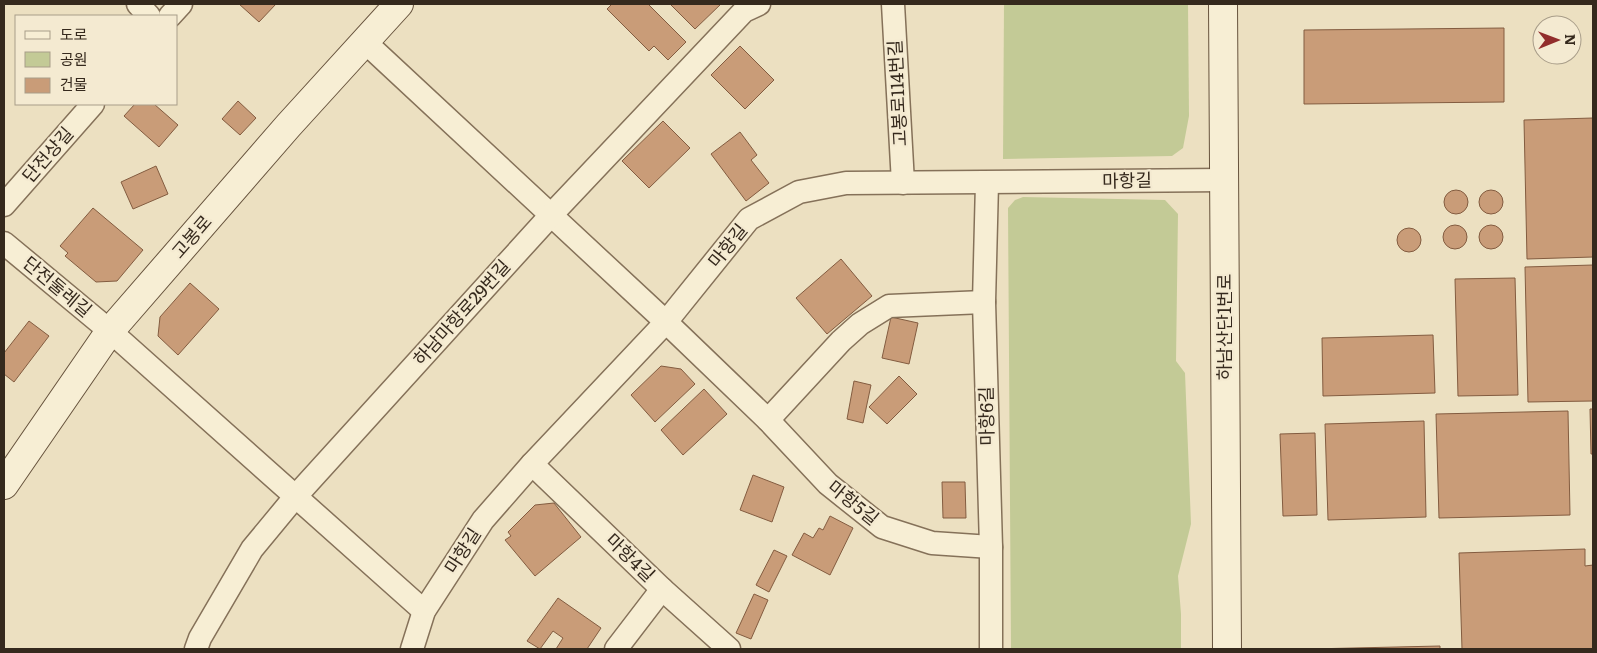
<svg xmlns="http://www.w3.org/2000/svg" width="1597" height="653" viewBox="0 0 1597 653" font-family="Literata,'Noto Sans KR',serif">
	<rect width="100%" height="100%" fill="#ece0c1"/>
	<g fill="#c3ca96">
		<path d="M1004 4H1188L1189 116 1183 148 1172 156 1003 159Z"/>
		<path d="M1023 197 1165 200 1178 214 1176 361 1185 373 1191 524 1178 576 1181 614V649H1011L1008 208 1015 200Z"/>
	</g>
	<g fill="#c99c78" stroke="#835c40">
		<path d="M239 4H276L259 22Z"/>
		<path d="M612 4H648L686 42 668 60 654 46 649 51 607 9Z"/>
		<path d="M670 4H721L695 29Z"/>
		<path d="M1504 28V102L1304 104V30Z"/>
		<path d="M740 46 774 80 745 109 711 75Z"/>
		<path d="M238 101 256 118 240 135 222 119Z"/>
		<path d="M135 104H154L178 125 159 147 124 116Z"/>
		<path d="M1593 118V257L1527 259 1524 120Z"/>
		<path d="M663 121 690 148 649 188 622 161Z"/>
		<path d="M740 132 757 155 751 160 769 183 746 201 711 154Z"/>
		<path d="M156 166 168 194 133 209 121 182Z"/>
		<circle cx="1491" cy="202" r="12"/>
		<circle cx="1456" cy="202" r="12"/>
		<path d="M93 208 143 250 117 281 96 282 65 256 68 253 60 246Z"/>
		<circle cx="1491" cy="237" r="12"/>
		<circle cx="1455" cy="237" r="12"/>
		<circle cx="1409" cy="240" r="12"/>
		<path d="M841 259 872 296 827 334 796 298Z"/>
		<path d="M1593 265V401L1528 402 1525 267Z"/>
		<path d="M1515 278 1518 395 1458 396 1455 279Z"/>
		<path d="M190 283 219 309 178 355 158 336 160 317Z"/>
		<path d="M891 317 918 323 909 364 882 358Z"/>
		<path d="M29 321 49 336 14 382 4 374V353Z"/>
		<path d="M1433 335 1435 393 1323 396 1322 338Z"/>
		<path d="M661 366 681 369 695 384 655 422 631 395Z"/>
		<path d="M899 376 917 394 887 424 869 407Z"/>
		<path d="M854 381 871 385 863 423 847 419Z"/>
		<path d="M704 389 727 414 683 455 661 430Z"/>
		<path d="M1590 409H1593V454H1591Z"/>
		<path d="M1568 411 1570 515 1439 518 1436 414Z"/>
		<path d="M1424 421 1426 517 1328 520 1325 424Z"/>
		<path d="M1315 433 1317 515 1283 516 1280 434Z"/>
		<path d="M753 475 784 487 772 522 740 510Z"/>
		<path d="M942 482H965L966 518H943Z"/>
		<path d="M554 503 581 537 535 576 505 540 511 536 508 532 535 505Z"/>
		<path d="M830 516 853 528 830 575 792 555 804 533 813 538 819 528 823 530Z"/>
		<path d="M1585 549V566L1593 565V649H1462L1459 553Z"/>
		<path d="M774 550 787 556 769 592 756 585Z"/>
		<path d="M754 594 768 600 751 639 736 633Z"/>
		<path d="M558 598 601 628 587 649H556L563 638 553 631 540 649 527 641Z"/>
		<path d="M1440 646V649H1310Z"/>
	</g>
	<g fill="none" stroke-linecap="round" stroke-linejoin="round">
		<defs>
			<g id="street">
				<path d="M138 4 149 16"/>
				<path d="M893 4 903 183"/>
				<path d="M170 16 181 4"/>
				<path d="M365 42 666 322 768 420 828 484 882 527 932 543 991 547"/>
				<path d="M987 183 984 302 991 547V649"/>
				<path d="M4 205 93 104"/>
				<path d="M4 243 110 331 424 611"/>
				<path d="M768 420 841 341 860 324 889 306 984 302"/>
				<path d="M532 464 662 589 729 649"/>
				<path d="M196 649 200 638 252 549 295 497 552 214 744 11 759 4"/>
				<path d="M412 649 424 611 483 520 532 464 666 322 749 219 799 192 846 183 1224 180"/>
				<path d="M616 649 662 589"/>
			</g>
			<g id="secondary">
				<path d="M1223 4 1227 649"/>
				<path d="M4 485 110 331 288 126 399 4"/>
			</g>
		</defs>
		<use href="#street" stroke="#857159" stroke-width="25"/>
		<use href="#secondary" stroke="#67533d" stroke-width="30"/>
		<use href="#street" stroke="#f7eed4" stroke-width="22"/>
		<use href="#secondary" stroke="#f7eed4" stroke-width="28"/>
	</g>
	<g text-anchor="middle" stroke-width="4.5" stroke-linejoin="round" paint-order="stroke">
		<g font-size="18" fill="#35291d" stroke="#f4ead1">
			<text transform="translate(898 93) rotate(-93)" y="6">고봉로114번길</text>
			<text transform="translate(48 155) rotate(-49)" y="6">단전상길</text>
			<text transform="translate(1127 181) rotate(-1)" y="6">마항길</text>
			<text transform="translate(192 237) rotate(-49)" y="6">고봉로</text>
			<text transform="translate(728 246) rotate(-51)" y="6">마항길</text>
			<text transform="translate(57 287) rotate(40)" y="6">단전둘레길</text>
			<text transform="translate(462 313) rotate(-48)" y="6">하남마항로29번길</text>
			<text transform="translate(1225 327) rotate(-90)" y="6">하남산단1번로</text>
			<text transform="translate(987 416) rotate(-91)" y="6">마항6길</text>
			<text transform="translate(853 503) rotate(39)" y="6">마항5길</text>
			<text transform="translate(463 551) rotate(-57)" y="6">마항길</text>
			<text transform="translate(630 558) rotate(44)" y="6">마항4길</text>
		</g>
	</g>
	<rect width="1597" height="653" fill="none" stroke="#35291d" stroke-width="10"/>
	<rect x="15" y="15" width="162" height="90" fill="#f4ead1" stroke="#a89d89"/>
	<rect x="25" y="31" width="25" height="8" fill="#f7eed4" stroke="#a89d89"/>
	<text x="60" y="40" font-size="15" fill="#35291d">도로</text>
	<rect x="25" y="52" width="25" height="15" fill="#c3ca96" stroke="#a89d89"/>
	<text x="60" y="65" font-size="15" fill="#35291d">공원</text>
	<rect x="25" y="78" width="25" height="15" fill="#c99c78" stroke="#a89d89"/>
	<text x="60" y="90" font-size="15" fill="#35291d">건물</text>
	<g transform="translate(1557 40) rotate(89)"><circle r="24" fill="#f4ead1" stroke="#a89d89"/>
	<path d="M0-4L9 19L0 12L-9 19Z" fill="#922d2c"/>
	<text y="-8" font-size="14" font-weight="bold" text-anchor="middle" fill="#35291d">N</text>
	</g>
</svg>
